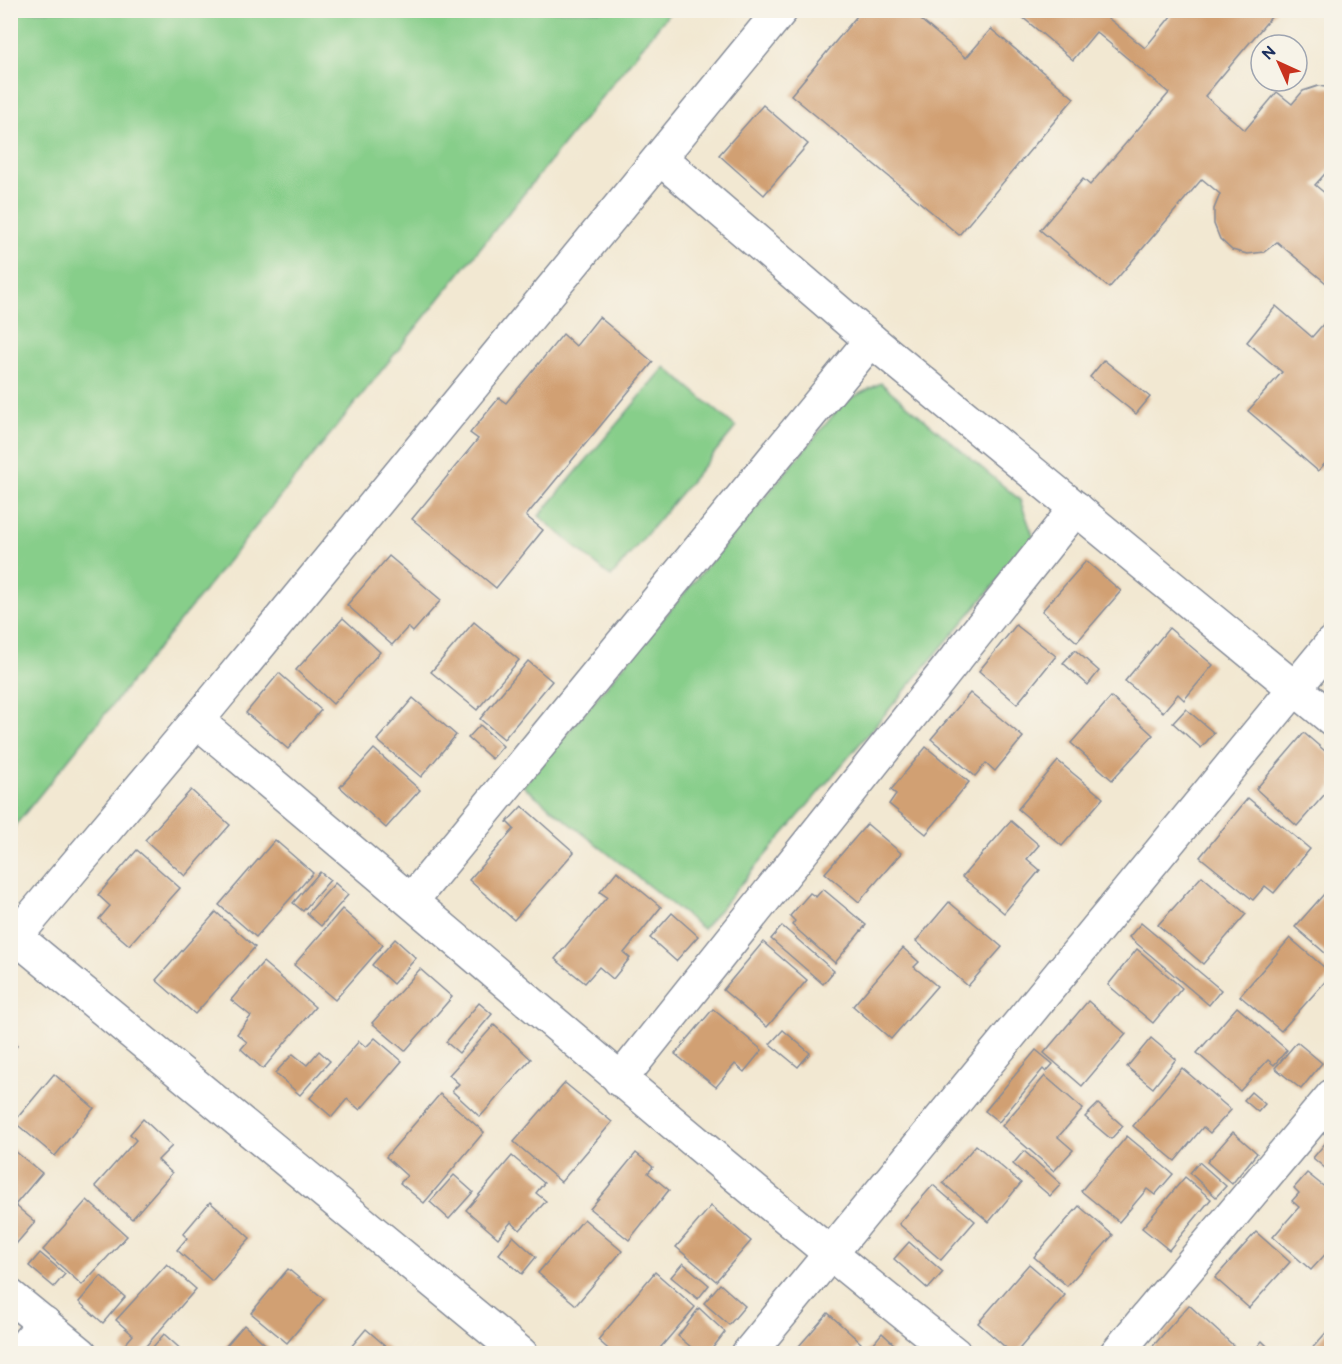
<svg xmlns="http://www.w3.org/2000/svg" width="1342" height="1364" viewBox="0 0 1342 1364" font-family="'Balsamiq Sans',sans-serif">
	<rect width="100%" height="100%" fill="#f7f3e8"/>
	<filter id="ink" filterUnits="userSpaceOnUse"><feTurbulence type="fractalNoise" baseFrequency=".0167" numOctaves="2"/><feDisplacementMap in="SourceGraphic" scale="12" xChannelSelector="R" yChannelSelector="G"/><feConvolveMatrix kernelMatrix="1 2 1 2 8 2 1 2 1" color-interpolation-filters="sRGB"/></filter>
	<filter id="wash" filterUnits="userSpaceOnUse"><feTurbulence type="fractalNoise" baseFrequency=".008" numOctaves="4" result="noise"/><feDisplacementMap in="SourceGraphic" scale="24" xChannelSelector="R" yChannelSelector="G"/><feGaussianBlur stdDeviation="1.35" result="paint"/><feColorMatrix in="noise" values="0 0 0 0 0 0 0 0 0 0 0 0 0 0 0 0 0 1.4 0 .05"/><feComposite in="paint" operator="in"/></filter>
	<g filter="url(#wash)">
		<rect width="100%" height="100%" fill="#f2e8d2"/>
		<g fill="#87ce8a" stroke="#517e74" stroke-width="1.5">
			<path d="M10 11H671L14 827 10 824Z"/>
			<path d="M665 367 736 427 611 577 539 516Z"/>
			<path d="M881 383 1020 500 1034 538 703 929 523 786 845 401Z"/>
		</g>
		<g id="blocks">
			<g fill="#d1a073">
				<path d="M862 10H909L966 58 991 29 1074 98 959 235 791 95Z"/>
				<path d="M1014 10H1115L1108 18 1145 48 1176 10H1277L1205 96 1245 130 1277 92 1292 104 1303 91 1318 86 1332 88V166L1315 185 1332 199V288L1277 242 1264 252 1247 254 1232 250 1220 239 1214 224V209L1220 194 1202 179 1109 288 1040 230 1083 179 1090 185 1169 93 1096 32 1073 60Z"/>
				<path d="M763 105 808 144 764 195 719 155Z"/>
				<path d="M1276 306 1312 337 1332 314V456L1318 471 1248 411 1282 372 1247 342Z"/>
				<path d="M599 317 653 362 526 516 543 530 496 588 412 519 478 439 470 433 499 398 506 403 563 334 576 346Z"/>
				<path d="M1104 360 1150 397 1136 414 1090 377Z"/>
				<path d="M389 556 441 600 413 632 408 627 392 645 347 605Z"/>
				<path d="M1086 561 1121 591 1077 642 1042 611Z"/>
				<path d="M343 618 380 652 333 704 296 670Z"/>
				<path d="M474 622 519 660 477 710 431 672Z"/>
				<path d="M1016 625 1056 656 1017 704 979 671Z"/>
				<path d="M1169 628 1213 665 1184 700 1178 694 1163 712 1125 681Z"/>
				<path d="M1075 650 1099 671 1088 685 1063 663Z"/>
				<path d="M528 661 552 681 504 739 480 719Z"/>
				<path d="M279 673 321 710 288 749 246 713Z"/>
				<path d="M970 693 1023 737 995 771 986 763 975 776 931 739Z"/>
				<path d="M1111 697 1153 735 1112 780 1071 743Z"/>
				<path d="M413 698 456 735 421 777 377 740Z"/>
				<path d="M1186 709 1214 733 1201 748 1173 723Z"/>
				<path d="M480 725 503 746 492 759 468 738Z"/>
				<path d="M1304 733 1332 757V786L1297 826 1256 789Z"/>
				<path d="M926 747 969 782 926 834 889 804 896 794 891 790Z"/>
				<path d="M374 749 420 790 386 828 340 787Z"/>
				<path d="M1058 761 1103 798 1062 846 1018 809Z"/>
				<path d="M191 790 230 825 185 876 145 840Z"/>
				<path d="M1248 798 1310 849 1274 893 1265 886 1253 900 1200 857Z"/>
				<path d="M522 806 574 852 514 920 469 880 514 829 507 822Z"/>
				<path d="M1011 821 1039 845 1027 859 1040 870 1004 913 962 877Z"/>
				<path d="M867 824 901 853 859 902 825 873Z"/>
				<path d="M275 840 313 873 256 937 219 905Z"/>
				<path d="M137 850 180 888 129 945 99 919 110 906 98 895Z"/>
				<path d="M617 871 661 907 624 953 630 958 613 979 599 967 585 983 555 959 607 897 600 892Z"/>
				<path d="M320 872 330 880 303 911 293 903Z"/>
				<path d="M1202 876 1246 914 1203 964 1158 925Z"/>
				<path d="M335 883 348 895 321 926 307 914Z"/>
				<path d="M1332 885V959L1295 927Z"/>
				<path d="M823 889 866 925 835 963 792 925 795 921 790 916 810 893 816 897Z"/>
				<path d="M949 902 1002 947 968 986 916 941Z"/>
				<path d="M342 909 383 945 335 1000 294 965Z"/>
				<path d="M216 912 255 947 195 1014 156 980Z"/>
				<path d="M672 913 698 936 676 961 650 938Z"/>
				<path d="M1141 923 1221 990 1209 1005 1129 937Z"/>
				<path d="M782 926 834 971 823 984 771 939Z"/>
				<path d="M1290 938 1332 974 1281 1031 1240 996Z"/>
				<path d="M395 939 416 958 393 984 372 965Z"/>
				<path d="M763 942 807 980 767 1027 723 990Z"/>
				<path d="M903 948 919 962 914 967 937 986 891 1039 853 1006Z"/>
				<path d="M1137 949 1182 988 1153 1023 1108 985Z"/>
				<path d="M263 962 315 1007 263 1069 241 1049 247 1042 237 1034 251 1016 231 1000Z"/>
				<path d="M420 969 452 997 405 1051 372 1023Z"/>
				<path d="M1088 1001 1126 1034 1082 1086 1044 1053Z"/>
				<path d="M479 1003 492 1014 459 1053 446 1042Z"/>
				<path d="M1237 1007 1287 1050 1274 1065 1268 1060 1240 1091 1197 1053Z"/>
				<path d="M713 1009 762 1050 744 1072 735 1064 716 1087 675 1054Z"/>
				<path d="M494 1025 531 1059 480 1117 452 1091 459 1084 449 1075Z"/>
				<path d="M783 1030 810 1053 798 1067 770 1044Z"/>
				<path d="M375 1038 402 1061 360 1110 347 1099 332 1117 310 1098 359 1041 366 1047Z"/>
				<path d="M1151 1038 1176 1059 1153 1088 1127 1067Z"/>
				<path d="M10 1041 17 1046 10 1054Z"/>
				<path d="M1297 1042 1322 1063 1301 1089 1275 1068Z"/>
				<path d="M1036 1050 1053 1064 1046 1072 1043 1069 999 1122 985 1111Z"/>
				<path d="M319 1051 330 1061 300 1095 275 1073 293 1054 307 1065Z"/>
				<path d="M1182 1068 1231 1110 1210 1133 1203 1127 1175 1161 1133 1126Z"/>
				<path d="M54 1074 94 1108 55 1156 14 1122Z"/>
				<path d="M1045 1076 1083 1109 1058 1137 1073 1150 1054 1171 1002 1126Z"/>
				<path d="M565 1083 612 1122 561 1182 514 1142Z"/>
				<path d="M1251 1092 1265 1104 1258 1112 1244 1100Z"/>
				<path d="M440 1094 484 1132 424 1203 400 1183 407 1176 386 1157Z"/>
				<path d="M1098 1104 1123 1126 1111 1139 1085 1117Z"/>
				<path d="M143 1119 172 1146 158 1160 172 1173 132 1219 95 1186 136 1140 130 1134Z"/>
				<path d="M1233 1132 1257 1153 1232 1184 1207 1162Z"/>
				<path d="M1332 1135V1174L1313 1158Z"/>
				<path d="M1127 1136 1173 1174 1155 1195 1147 1189 1119 1222 1081 1191Z"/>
				<path d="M976 1145 1021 1183 989 1222 943 1183Z"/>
				<path d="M10 1147 42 1173 15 1205 35 1222 10 1251Z"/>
				<path d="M1024 1151 1061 1184 1050 1196 1013 1164Z"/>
				<path d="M636 1153 653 1167 648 1173 669 1190 629 1240 590 1209Z"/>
				<path d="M512 1156 544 1183 536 1193 546 1201 520 1230 511 1222 498 1238 466 1210Z"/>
				<path d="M1199 1162 1226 1186 1216 1197 1190 1173Z"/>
				<path d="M1307 1173 1332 1193V1247L1311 1270 1273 1237 1299 1207 1292 1201 1299 1193 1294 1188Z"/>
				<path d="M454 1175 473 1192 449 1219 430 1202Z"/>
				<path d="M1185 1177 1211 1199 1169 1250 1142 1228Z"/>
				<path d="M933 1185 975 1221 941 1260 899 1224Z"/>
				<path d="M87 1200 127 1236 82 1285 43 1250Z"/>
				<path d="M210 1202 250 1238 212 1281 177 1250 187 1238 183 1234Z"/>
				<path d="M711 1206 751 1241 716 1281 676 1247Z"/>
				<path d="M1079 1206 1113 1235 1067 1286 1034 1257Z"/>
				<path d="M584 1219 622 1251 576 1305 538 1273Z"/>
				<path d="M1256 1232 1290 1262 1249 1308 1215 1278Z"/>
				<path d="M513 1236 536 1257 522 1274 499 1254Z"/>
				<path d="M909 1242 943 1272 928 1289 894 1259Z"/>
				<path d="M40 1253 65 1274 54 1287 29 1266Z"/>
				<path d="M683 1263 709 1285 698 1299 671 1277Z"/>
				<path d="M167 1264 196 1289 139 1354H128L122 1348 133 1335 116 1320Z"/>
				<path d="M1029 1264 1065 1295 1015 1354H1013L978 1323Z"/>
				<path d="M288 1269 324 1299 287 1343 251 1313Z"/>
				<path d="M655 1272 695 1307 655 1354H614L598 1340Z"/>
				<path d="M101 1276 125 1297 103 1323 79 1302Z"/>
				<path d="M720 1284 745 1306 729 1325 704 1303Z"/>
				<path d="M1189 1305 1235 1347 1229 1354H1146Z"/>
				<path d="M699 1308 725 1332 708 1354H699L678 1336Z"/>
				<path d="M828 1313 861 1343 852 1354H792Z"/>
				<path d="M244 1325 276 1354H219Z"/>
				<path d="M1332 1326V1354H1307Z"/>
				<path d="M366 1329 395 1354H345Z"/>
				<path d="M882 1333 895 1345 888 1354H865Z"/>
				<path d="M164 1334 186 1354H147Z"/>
				<path d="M1262 1341 1275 1354H1251Z"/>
			</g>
		</g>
	</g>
	<g filter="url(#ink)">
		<use href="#blocks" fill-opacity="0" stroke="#868c98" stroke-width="1.5"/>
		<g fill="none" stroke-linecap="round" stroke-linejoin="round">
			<defs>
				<g id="street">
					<path d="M660 158 871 340 1332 719"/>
					<path d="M197 721C450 932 697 1149 955 1354"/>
					<path d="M412 900 871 340"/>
					<path d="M16 936 197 721 781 10"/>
					<path d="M620 1080 1076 508"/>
					<path d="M10 1296 81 1354"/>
					<path d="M18 1354 44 1323"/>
					<path d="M748 1354 1332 643"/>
					<path d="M1116 1354 1332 1096"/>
				</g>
				<path id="secondary" d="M10 932 521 1354"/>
			</defs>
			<use href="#street" stroke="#868c98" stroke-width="36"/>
			<use href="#secondary" stroke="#868c98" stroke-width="36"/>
			<use href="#street" stroke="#fff" stroke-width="33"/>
			<use href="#secondary" stroke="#fff" stroke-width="33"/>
		</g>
	</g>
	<rect width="1342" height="1364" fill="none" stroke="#f7f3e8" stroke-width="36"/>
	<g transform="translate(1279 63) rotate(315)"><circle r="28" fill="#f7f3e8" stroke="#9fa5b1" stroke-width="1.5"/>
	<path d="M0-4.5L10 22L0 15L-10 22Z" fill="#c8321e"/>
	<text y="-9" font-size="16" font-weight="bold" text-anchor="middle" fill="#1b2f5e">N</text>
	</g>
</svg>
